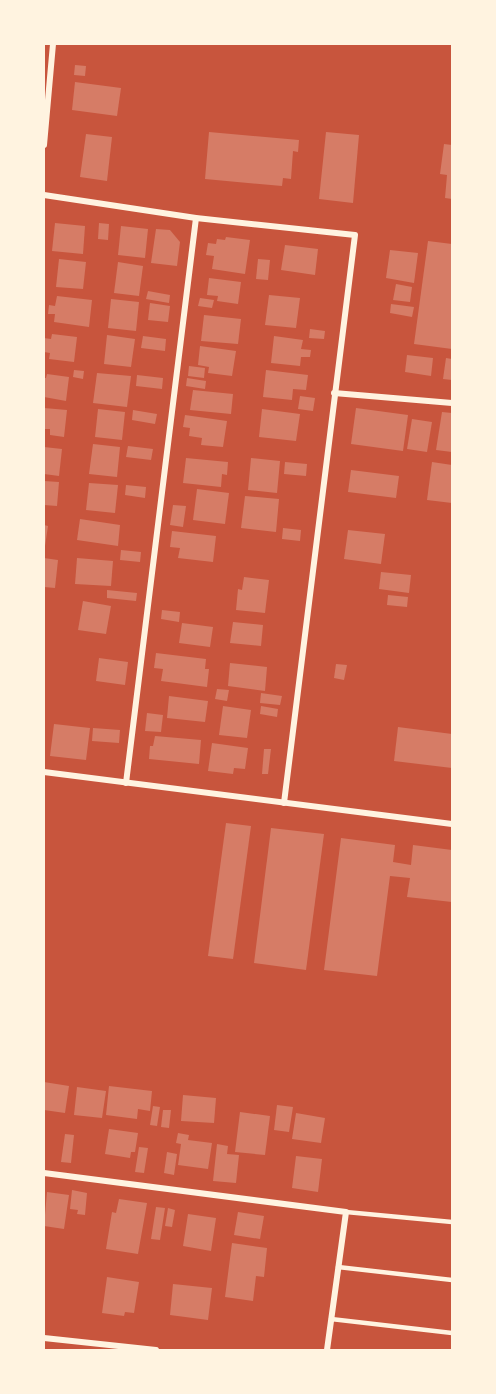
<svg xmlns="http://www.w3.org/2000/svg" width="496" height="1394" viewBox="0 0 496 1394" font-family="'Zilla Slab',serif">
	<rect width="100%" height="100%" fill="#c8553d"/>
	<g fill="#d67c66">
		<path d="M75 65 86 66 85 76 74 75Z"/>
		<path d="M75 82 121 88 117 116 72 110Z"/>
		<path d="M209 132 299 140 298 152 293 151 291 179 283 178 282 186 205 179Z"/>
		<path d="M326 132 359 135 353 203 319 199Z"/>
		<path d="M86 134 112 137 107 181 80 177Z"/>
		<path d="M444 144 452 145V199L445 198 447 175 440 174Z"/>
		<path d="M55 223 85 226 83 254 52 251Z"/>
		<path d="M99 223 109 224 108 240 98 239Z"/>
		<path d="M121 226 148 229 145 258 118 255Z"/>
		<path d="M156 229 170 230 180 242 177 266 151 263Z"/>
		<path d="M226 237 250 240 245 274 212 269 214 256 206 255 208 243 216 244 217 239 225 240Z"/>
		<path d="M428 241 452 244V349L414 344Z"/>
		<path d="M285 245 318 249 315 275 281 270Z"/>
		<path d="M390 250 418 253 414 283 386 278Z"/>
		<path d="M59 259 86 262 83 289 56 287Z"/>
		<path d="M258 259 270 260 268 280 256 279Z"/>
		<path d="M118 262 143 266 139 296 114 293Z"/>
		<path d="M209 278 241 282 238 304 217 301 218 296 207 295Z"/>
		<path d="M396 284 412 287 410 302 393 300Z"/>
		<path d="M148 291 170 295 169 303 146 299Z"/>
		<path d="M269 295 300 298 296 328 265 325Z"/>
		<path d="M57 296 92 300 89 327 54 322 55 314H48L49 305 55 306Z"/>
		<path d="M200 298 214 300 212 308 198 306Z"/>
		<path d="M111 299 139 302 136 331 108 328Z"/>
		<path d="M150 303 170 306 168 322 148 320Z"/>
		<path d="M391 304 414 307 412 317 390 313Z"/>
		<path d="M204 315 241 319 238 344 201 341Z"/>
		<path d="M310 329 325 331 324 339 309 338Z"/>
		<path d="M52 334 77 337 74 362 49 359 50 353 44 352V338L51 339Z"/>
		<path d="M107 335 135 339 131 367 104 364Z"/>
		<path d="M143 336 166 339 165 351 141 348Z"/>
		<path d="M274 336 303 340 301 349 311 350 310 357H301L300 366 271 363Z"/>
		<path d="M200 346 236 351 232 376 208 373 209 367 198 365Z"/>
		<path d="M407 355 433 358 431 376 405 372Z"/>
		<path d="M446 358 452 359V380L443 379Z"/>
		<path d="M189 366 205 368 204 378 188 376Z"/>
		<path d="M74 370 84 371 83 379 73 377Z"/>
		<path d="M266 370 308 375 306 390 293 389 292 400 263 397Z"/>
		<path d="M97 373 131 376 127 407 93 403Z"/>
		<path d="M47 374 69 377 66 401 44 397V378H46Z"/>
		<path d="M137 375 163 378 162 389 136 386Z"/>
		<path d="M187 378 206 381 205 389 186 386Z"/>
		<path d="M193 390 233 394 231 414 190 410Z"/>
		<path d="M300 396 315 398 313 411 298 409Z"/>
		<path d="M44 408 67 410 64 437 50 435V429H44Z"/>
		<path d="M356 408 408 415 403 451 351 444Z"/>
		<path d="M98 409 125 412 122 440 95 437Z"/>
		<path d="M262 409 300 414 296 441 259 437Z"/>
		<path d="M133 410 157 414 155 424 132 420Z"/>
		<path d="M442 412 452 413V452L436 450Z"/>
		<path d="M185 415 227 421 223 447 201 445 202 438 189 436 190 428 183 427Z"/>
		<path d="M412 419 432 422 427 452 407 449Z"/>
		<path d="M93 444 120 447 117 477 89 474Z"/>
		<path d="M128 446 153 449 151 460 126 457Z"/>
		<path d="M44 447 62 449 59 476 44 474Z"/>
		<path d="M186 458 228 462 227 475 222 474 221 487 183 483Z"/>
		<path d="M251 458 280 461 277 493 248 490Z"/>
		<path d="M285 462 307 464 306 476 284 474Z"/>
		<path d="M432 462 452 465V503L427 500Z"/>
		<path d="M351 470 399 476 396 498 348 492Z"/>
		<path d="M44 481 59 482 57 506 44 505Z"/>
		<path d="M89 483 118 485 115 513 86 510Z"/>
		<path d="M126 485 146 487 145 498 125 495Z"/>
		<path d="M197 489 229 493 225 524 193 520Z"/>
		<path d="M245 496 279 499 276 532 241 528Z"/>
		<path d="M173 505 186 506 183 527 170 525Z"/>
		<path d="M80 519 120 525 118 546 77 540Z"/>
		<path d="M44 525 48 526 45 546H44Z"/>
		<path d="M283 528 301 530 300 541 282 539Z"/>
		<path d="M348 530 385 534 381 564 344 559Z"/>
		<path d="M172 531 216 536 213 562 178 558 180 548 170 547Z"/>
		<path d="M121 550 141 552 140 562 120 560Z"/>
		<path d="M44 558 58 560 55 588 44 587Z"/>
		<path d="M77 558 113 561 111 586 75 584Z"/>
		<path d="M381 572 411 575 409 593 379 589Z"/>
		<path d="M244 577 269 580 265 613 236 610 238 589 242 590Z"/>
		<path d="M107 590 137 593 136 601 107 598Z"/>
		<path d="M388 595 408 597 407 607 387 605Z"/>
		<path d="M83 601 111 606 106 634 78 630Z"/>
		<path d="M162 610 180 612 179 622 161 619Z"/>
		<path d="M233 622 263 625 261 646 230 643Z"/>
		<path d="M182 623 213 627 210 647 179 643Z"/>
		<path d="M156 653 206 659 205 669H209L207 687 161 681 163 669 154 668Z"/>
		<path d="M99 658 128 662 125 685 96 681Z"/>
		<path d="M230 663 267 667 265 691 228 686Z"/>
		<path d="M336 664 347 665 344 680 334 678Z"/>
		<path d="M217 689 229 690 227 701 215 699Z"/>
		<path d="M261 693 282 696 280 705 260 703Z"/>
		<path d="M169 696 208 701 205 722 167 718Z"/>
		<path d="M223 706 251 710 247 738 219 735Z"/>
		<path d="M261 706 278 709 277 717 260 714Z"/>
		<path d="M147 713 163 715 161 732 145 731Z"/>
		<path d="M54 724 90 728 86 760 50 756Z"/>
		<path d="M398 727 452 734V768L394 761Z"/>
		<path d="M93 728 120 730 119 743 92 741Z"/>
		<path d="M155 736 201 740 199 764 149 759 150 746H153Z"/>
		<path d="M212 743 248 748 245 769 234 768 233 774 208 771Z"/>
		<path d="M264 749H271L268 774H262Z"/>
		<path d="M226 823 251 826 233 959 208 956Z"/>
		<path d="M271 828 324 834 306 970 254 963Z"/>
		<path d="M341 838 395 845 393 862 411 865 413 845 452 850V902L407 897 410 878 390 876 377 976 324 970Z"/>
		<path d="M44 1082 69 1086 65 1113 44 1110Z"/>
		<path d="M109 1086 152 1091 150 1111 138 1109 137 1119 106 1115Z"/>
		<path d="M77 1087 106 1091 102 1118 74 1115Z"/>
		<path d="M183 1095 216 1098 214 1123 181 1121Z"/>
		<path d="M277 1105 293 1107 289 1132 274 1130Z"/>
		<path d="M153 1106 160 1107 157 1126 150 1125Z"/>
		<path d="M163 1110H171L169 1128 161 1127Z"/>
		<path d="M240 1112 270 1116 265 1155 235 1152Z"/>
		<path d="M296 1113 325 1118 321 1143 292 1139Z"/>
		<path d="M109 1129 138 1133 135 1152H131L130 1158 105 1154Z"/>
		<path d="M178 1133 189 1135 188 1140 212 1143 208 1169 178 1165 181 1144 176 1143Z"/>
		<path d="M65 1134 74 1135 71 1163 61 1162Z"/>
		<path d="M217 1144 228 1146 227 1154 239 1155 236 1183 213 1181Z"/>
		<path d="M139 1147 148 1148 144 1173 135 1172Z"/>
		<path d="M167 1152 177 1154 174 1175 164 1173Z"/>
		<path d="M296 1156 322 1159 318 1192 292 1188Z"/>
		<path d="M72 1190 87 1193 85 1215 77 1214 78 1210 70 1209Z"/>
		<path d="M47 1192 69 1195 64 1229 44 1226Z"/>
		<path d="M119 1199 147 1203 138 1254 106 1249 112 1212 116 1213Z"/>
		<path d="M156 1207 165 1208 160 1240 151 1239Z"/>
		<path d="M168 1208 175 1210 172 1227 165 1226Z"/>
		<path d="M238 1212 264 1216 260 1239 234 1235Z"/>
		<path d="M188 1214 216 1218 211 1251 183 1246Z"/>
		<path d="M232 1243 267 1248 264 1277 256 1276 253 1301 225 1297Z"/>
		<path d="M107 1277 139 1282 134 1313 125 1312 124 1316 102 1313Z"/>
		<path d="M173 1284 212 1288 208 1320 170 1315Z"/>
	</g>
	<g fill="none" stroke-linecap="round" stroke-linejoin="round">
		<g stroke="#fff3e0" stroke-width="4.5">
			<path d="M346 1212 452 1222"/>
			<path d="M338 1267 452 1280"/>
			<path d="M331 1319 452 1333"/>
		</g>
		<g stroke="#fff3e0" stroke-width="6">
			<path d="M44 145 53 44"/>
			<path d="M44 195 196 218 355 235 284 803"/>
			<path d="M334 393 452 403"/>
			<path d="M44 772 452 824"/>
			<path d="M126 783 196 218"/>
			<path d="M44 1173 346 1212 327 1350"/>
			<path d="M44 1338 156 1350"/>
		</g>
	</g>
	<rect width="496" height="1394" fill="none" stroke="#fff3e0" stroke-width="90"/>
</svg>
